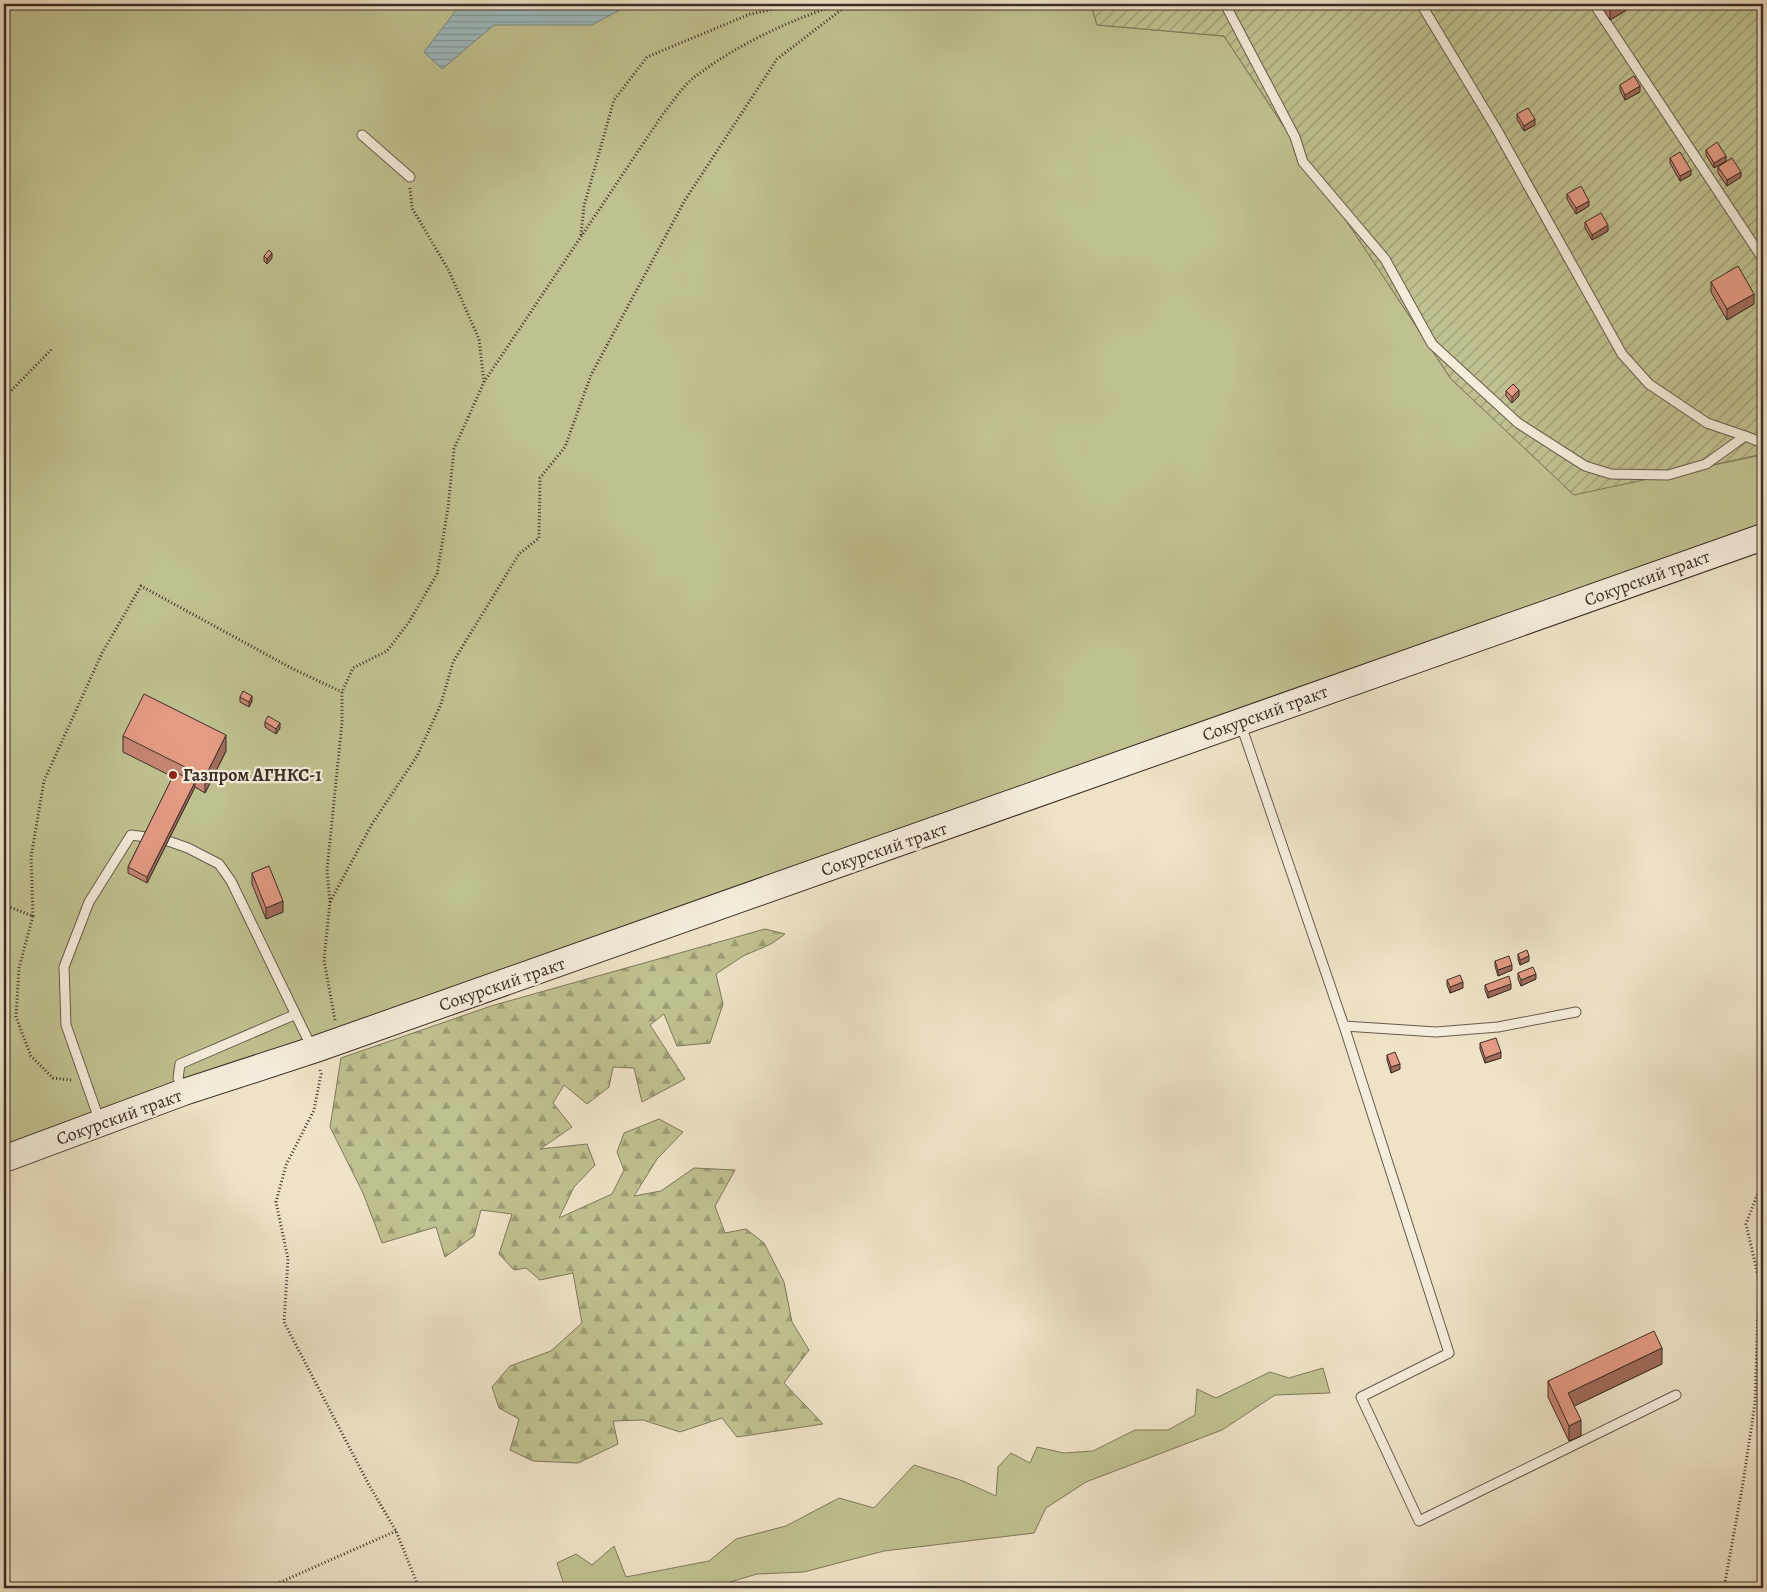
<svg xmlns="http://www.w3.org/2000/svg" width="1767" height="1592" viewBox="0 0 1767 1592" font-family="Alegreya,serif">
	<defs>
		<pattern id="forest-firs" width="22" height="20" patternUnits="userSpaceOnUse" patternTransform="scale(1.25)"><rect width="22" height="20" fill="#c0c190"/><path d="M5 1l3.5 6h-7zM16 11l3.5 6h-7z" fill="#9d9d75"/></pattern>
		<pattern id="garden-furrows" width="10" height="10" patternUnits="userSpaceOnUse" patternTransform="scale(1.25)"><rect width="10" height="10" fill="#c0c190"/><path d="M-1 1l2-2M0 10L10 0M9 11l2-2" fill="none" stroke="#9d9d75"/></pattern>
		<pattern id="water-rules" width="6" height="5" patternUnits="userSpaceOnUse" patternTransform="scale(1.25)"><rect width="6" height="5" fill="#9ebbbf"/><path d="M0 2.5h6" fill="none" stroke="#82989b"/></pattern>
	</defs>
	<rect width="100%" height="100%" fill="#eee3c7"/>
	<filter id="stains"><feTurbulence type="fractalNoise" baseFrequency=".004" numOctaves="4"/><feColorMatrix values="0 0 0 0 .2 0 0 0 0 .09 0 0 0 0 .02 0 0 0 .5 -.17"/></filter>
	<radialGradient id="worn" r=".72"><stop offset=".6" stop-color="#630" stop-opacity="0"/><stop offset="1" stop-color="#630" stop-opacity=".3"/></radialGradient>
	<g fill="#c0c190" stroke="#7e775b">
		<path d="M4 4H1091L1097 25 1224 36 1451 379 1573 494 1757 456 1763 474V537L4 1159Z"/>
		<path d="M1323 1368 1330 1393 1275 1395 1222 1430 1086 1482 1046 1508 1034 1533 884 1551 804 1572 757 1574 710 1588H565L557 1563 576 1554 592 1565 614 1546 626 1577 709 1561 736 1539 786 1526 839 1498 874 1508 914 1465 963 1481 996 1496 998 1467 1011 1453 1030 1463 1037 1447 1064 1453 1093 1451 1135 1430H1168L1195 1415 1197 1389 1216 1398 1270 1372 1289 1378Z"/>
	</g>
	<path fill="url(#forest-firs)" stroke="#7e775b" d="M765 929 785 934 771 944 743 956 716 974 723 1004 710 1043 677 1046 664 1014 650 1025 685 1079 642 1102 634 1068 613 1067 609 1087 587 1104 564 1085 553 1103 572 1127 540 1149 587 1144 595 1165 574 1187 559 1218 612 1194 624 1170 617 1152 624 1133 659 1119 683 1132 657 1159 634 1196 661 1191 694 1168 735 1170 715 1206 725 1233 746 1229 764 1243 784 1282 792 1322 809 1350 784 1383 823 1424 737 1437 722 1418 680 1432 643 1420 613 1421 618 1444 578 1463 533 1461 510 1450 519 1419 499 1408 492 1387 510 1366 551 1351 582 1323 573 1273 540 1280 526 1268 514 1270 499 1254 512 1214 481 1210 474 1236 445 1257 436 1227 382 1243 363 1193 330 1127 341 1058 491 1006Z"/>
	<path fill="url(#garden-furrows)" stroke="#7e775b" d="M1091 4H1763V454L1574 495 1451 379 1224 36 1097 25Z"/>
	<path fill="url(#water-rules)" stroke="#778282" d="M461 4H631L592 25H494L442 69 424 52Z"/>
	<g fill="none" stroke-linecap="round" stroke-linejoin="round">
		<defs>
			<g id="lane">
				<path d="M1225 4 1295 137 1303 162 1385 259 1432 344 1518 423 1585 466 1611 474 1668 475 1706 464 1745 436 1763 443"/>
				<path d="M1421 4 1497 130 1622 354 1649 384 1707 423 1745 436"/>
				<path d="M1594 4 1763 259"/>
				<path d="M362 135 410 177"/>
				<path d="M1241 725 1344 1026 1449 1353 1361 1397 1419 1521 1676 1395"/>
				<path d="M168 841 188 848 219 864 231 881 312 1048"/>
				<path d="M1344 1026 1436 1032 1498 1027 1576 1012"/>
				<path d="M184 1091 178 1078 180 1064 294 1015"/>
				<path d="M100 1122 66 1025 64 967 89 902 131 835 146 837"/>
			</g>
			<path id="secondary" d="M4 1159 184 1092 313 1050 1763 537"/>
		</defs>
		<use href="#lane" stroke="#685a4e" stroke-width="11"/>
		<use href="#secondary" stroke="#3c2d26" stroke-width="28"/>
		<g stroke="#3c2d26" stroke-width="3" stroke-dasharray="1 2.5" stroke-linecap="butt">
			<path d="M410 188 412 208 449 271 479 339 484 382"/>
			<path d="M581 235 584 206 614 100 647 57 750 14 798 4"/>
			<path d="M4 398 53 348"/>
			<path d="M330 902 372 824 417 756 441 704 453 662 519 554 539 538 540 478 565 447 591 375 685 200 777 59 849 4"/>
			<path d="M4 905 33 916 19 968 16 1017 31 1056 53 1078 72 1080"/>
			<path d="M33 916 31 857 44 781 102 653 141 586 293 669 342 692"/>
			<path d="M335 1020 324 960 330 902 327 870 342 723V692L353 668 387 651 409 622 437 574 448 508 454 449 484 382 663 114C673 102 683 85 696 76 738 44 790 20 840 4"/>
			<path d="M320 1070 321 1074 314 1110 286 1165 276 1202 288 1259 284 1322 369 1485 396 1531 419 1588"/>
			<path d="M267 1588 396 1531"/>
			<path d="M1724 1588 1743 1483 1755 1403 1759 1280 1746 1224 1763 1180"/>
		</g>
		<use href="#lane" stroke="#f4eddb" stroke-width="9"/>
		<use href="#secondary" stroke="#f4eddb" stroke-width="26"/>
	</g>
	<g fill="#c48572" stroke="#3c2d26">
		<path d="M1600 4H1625V11L1610 20Z"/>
		<path d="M1763 26V41L1759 34V29Z"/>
		<path d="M1620 85 1640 92 1625 100 1620 90Z"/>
		<path d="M1517 114 1535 125 1524 131 1517 119Z"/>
		<path d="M1706 150 1726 161 1714 168 1706 155Z"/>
		<path d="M1670 158 1691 175 1680 181 1670 163Z"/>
		<path d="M1718 167 1741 177 1727 186 1718 173Z"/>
		<path d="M1567 194 1589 206 1576 214 1567 199Z"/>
		<path d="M1585 222 1608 231 1592 240 1585 228Z"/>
		<path d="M264 256 272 258 267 264 264 261Z"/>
		<path d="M1711 282 1754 304 1727 320 1711 292Z"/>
		<path d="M1506 391 1519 396 1512 403 1506 396Z"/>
		<path d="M240 697 252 701 249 707 240 702Z"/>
		<path d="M265 722 280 728 276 734 265 727Z"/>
		<path d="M123 736 226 751 205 793 195 787 147 883 128 873V867L173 777 123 752Z"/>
		<path d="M252 873 283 912 266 919 252 884Z"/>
		<path d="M1518 954 1529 961 1520 965 1518 959Z"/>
		<path d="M1495 961 1512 970 1498 976 1495 966Z"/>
		<path d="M1518 973 1536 979 1521 986 1518 979Z"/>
		<path d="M1447 980 1463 988 1450 993 1447 985Z"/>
		<path d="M1485 985 1511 989 1488 998 1485 990Z"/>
		<path d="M1480 1043 1501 1058 1485 1063 1480 1049Z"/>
		<path d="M1387 1055 1400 1069 1391 1073 1387 1060Z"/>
		<path d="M1662 1364 1574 1406 1581 1436 1569 1441 1548 1397V1381Z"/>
	</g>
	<g fill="#a06c5c" stroke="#3c2d26">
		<path d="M1620 4H1625V11L1610 20V10Z"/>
		<path d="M1640 86V92L1625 100V95Z"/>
		<path d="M1535 119V125L1524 131V126Z"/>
		<path d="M1726 156V161L1714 168V163Z"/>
		<path d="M1691 170V175L1680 181V176Z"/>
		<path d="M1741 172V177L1727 186V180Z"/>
		<path d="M1589 201V206L1576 214V208Z"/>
		<path d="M1608 225V231L1592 240V235Z"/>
		<path d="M272 253V258L267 264V259Z"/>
		<path d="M1754 294V304L1727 320V309Z"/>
		<path d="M1519 390V396L1512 403V397Z"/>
		<path d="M252 696V701L249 707V702Z"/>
		<path d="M280 723V728L276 734V729Z"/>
		<path d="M226 735V751L205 793V777Z"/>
		<path d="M195 782V787L147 883V877Z"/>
		<path d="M283 901V912L266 919V908Z"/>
		<path d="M1529 956V961L1520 965V960Z"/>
		<path d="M1512 965V970L1498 976V970Z"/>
		<path d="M1536 974V979L1521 986V980Z"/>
		<path d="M1463 982V988L1450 993V987Z"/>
		<path d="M1511 984V989L1488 998V992Z"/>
		<path d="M1501 1052V1058L1485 1063V1058Z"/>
		<path d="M1400 1064V1069L1391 1073V1067Z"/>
		<path d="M1662 1348V1364L1568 1409V1393Z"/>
		<path d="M1581 1420V1436L1569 1441V1426Z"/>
	</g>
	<g fill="#e49b84" stroke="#3c2d26">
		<path d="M1607 4H1620L1610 10Z"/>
		<path d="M1763 26V36L1759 29Z"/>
		<path d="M1634 76 1640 86 1625 95 1620 85Z"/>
		<path d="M1528 108 1535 119 1524 126 1517 114Z"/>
		<path d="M1717 142 1726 156 1714 163 1706 150Z"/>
		<path d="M1680 152 1691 170 1680 176 1670 158Z"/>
		<path d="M1732 158 1741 172 1727 180 1718 167Z"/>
		<path d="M1581 186 1589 201 1576 208 1567 194Z"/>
		<path d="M1601 213 1608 225 1592 235 1585 222Z"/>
		<path d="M269 250 272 253 267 259 264 256Z"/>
		<path d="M1738 266 1754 294 1727 309 1711 282Z"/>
		<path d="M1513 384 1519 390 1512 397 1506 391Z"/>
		<path d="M243 691 252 696 249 702 240 697Z"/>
		<path d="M144 694 226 735 205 777 123 736Z"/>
		<path d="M268 716 280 723 276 729 265 722Z"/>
		<path d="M175 772 195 782 147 877 128 867Z"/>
		<path d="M269 866 283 901 266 908 252 873Z"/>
		<path d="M1527 950 1529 956 1520 960 1518 954Z"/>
		<path d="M1509 956 1512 965 1498 970 1495 961Z"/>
		<path d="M1533 967 1536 974 1521 980 1518 973Z"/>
		<path d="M1460 975 1463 982 1450 987 1447 980Z"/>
		<path d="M1509 976 1511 984 1488 992 1485 985Z"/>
		<path d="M1496 1038 1501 1052 1485 1058 1480 1043Z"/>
		<path d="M1395 1052 1400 1064 1391 1067 1387 1055Z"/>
		<path d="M1654 1331 1662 1348 1568 1393 1581 1420 1569 1426 1548 1381Z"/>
	</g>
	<circle fill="#8f2418" stroke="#f4eddb" stroke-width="2" cx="173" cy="775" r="5"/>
	<g text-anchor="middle" stroke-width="4.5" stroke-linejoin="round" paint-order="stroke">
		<g font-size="18" fill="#3c2d26" stroke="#f4eddb">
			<text transform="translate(1647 578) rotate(-20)" y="6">Сокурский тракт</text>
			<text transform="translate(1265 713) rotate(-20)" y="6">Сокурский тракт</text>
			<text transform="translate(884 849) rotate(-19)" y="6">Сокурский тракт</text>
			<text transform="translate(502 984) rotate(-19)" y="6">Сокурский тракт</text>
			<text transform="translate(119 1117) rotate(-20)" y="6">Сокурский тракт</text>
		</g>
		<g font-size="18" font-weight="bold" fill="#3c2d26" stroke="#f4eddb" text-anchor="start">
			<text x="183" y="781">Газпром АГНКС-1</text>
		</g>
	</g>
	<rect width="1767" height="1592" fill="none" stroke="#eee3c7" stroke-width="20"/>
	<rect x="5" y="5" width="1757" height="1582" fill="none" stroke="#3c2d26" stroke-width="2.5"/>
	<rect x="10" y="10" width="1747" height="1572" fill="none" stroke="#3c2d26"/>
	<rect width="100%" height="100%" filter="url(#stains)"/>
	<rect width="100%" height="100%" fill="url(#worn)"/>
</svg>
